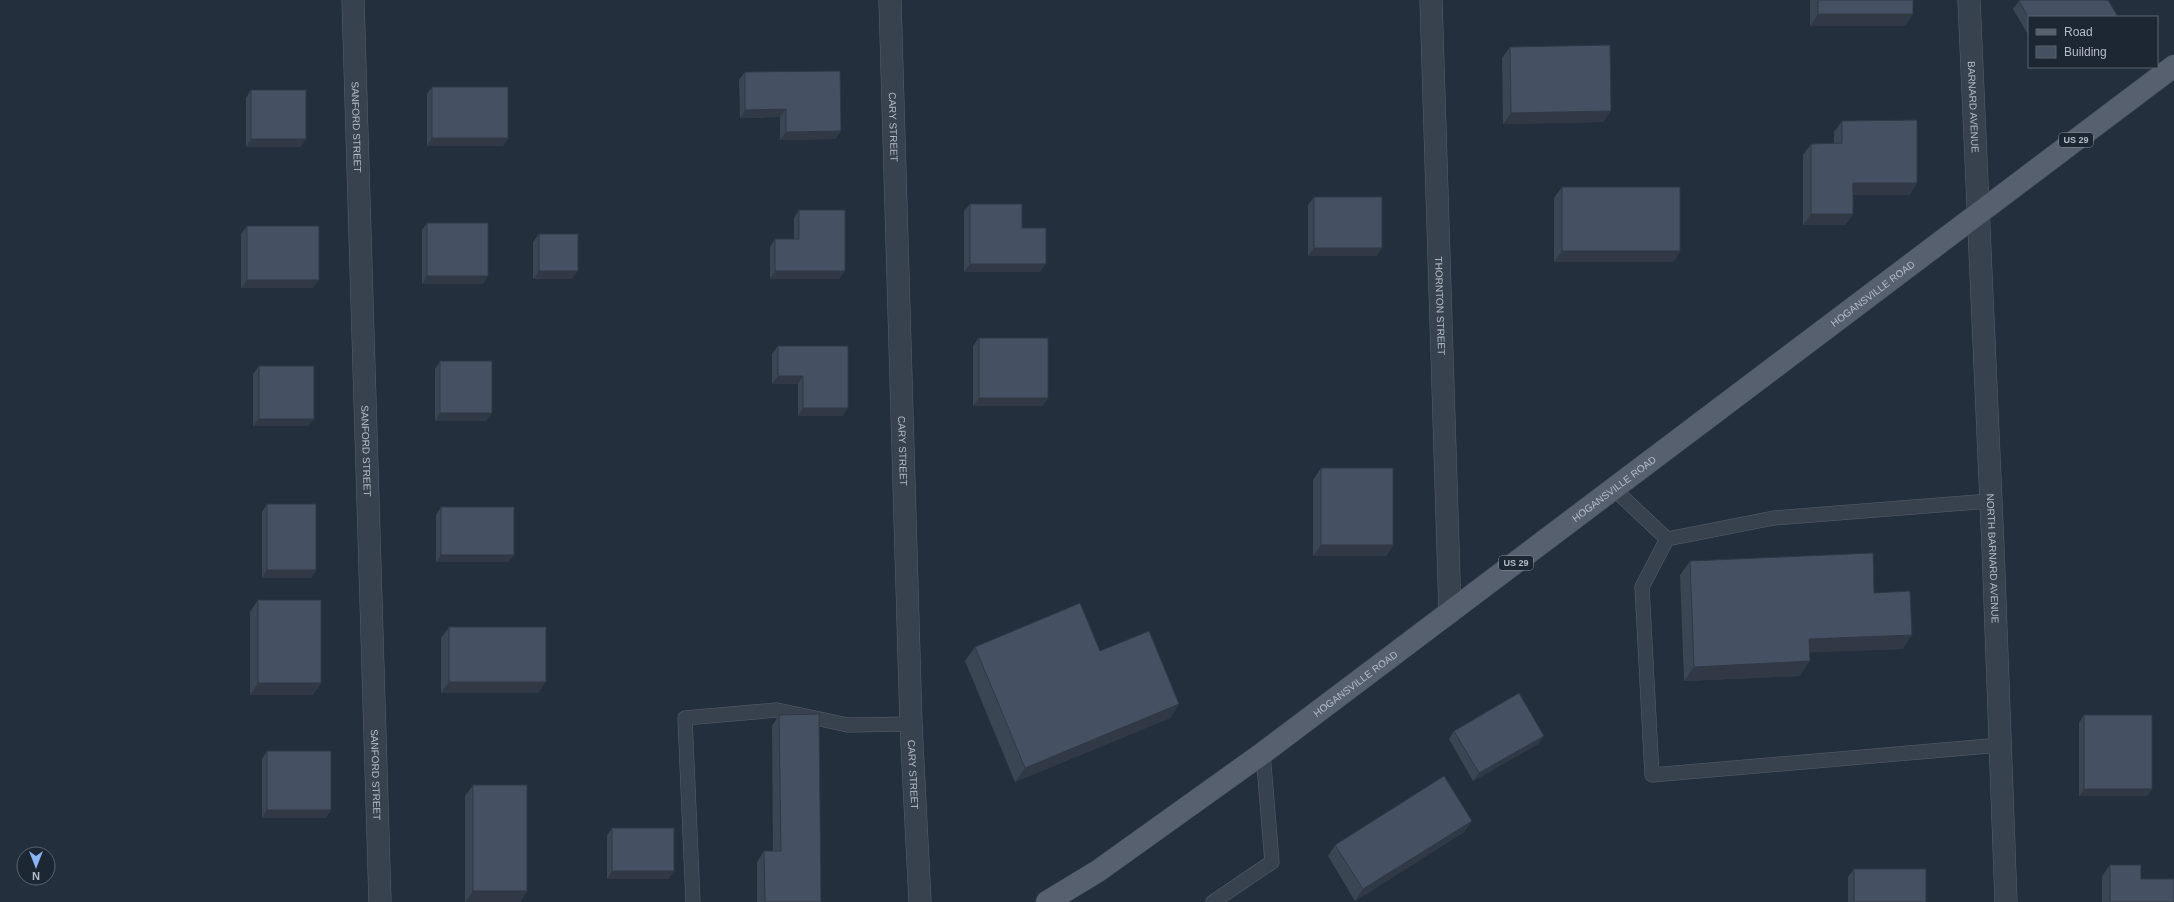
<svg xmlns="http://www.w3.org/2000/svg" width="2174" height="902" viewBox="0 0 2174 902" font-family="Helvetica,sans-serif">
	<rect width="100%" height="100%" fill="#242f3e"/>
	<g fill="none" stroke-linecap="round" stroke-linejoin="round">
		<defs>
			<g id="service">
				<path d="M1614 489 1667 539"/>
				<path d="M1990 501 1774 518 1667 539 1642 587 1652 775 2001 745"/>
				<path d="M693 902 685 718 777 710 848 725 911 724"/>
				<path d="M1213 902 1272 862 1263 753"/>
			</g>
			<g id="minor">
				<path id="s1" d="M353 0 380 902"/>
				<path id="s2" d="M890 0 911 724 920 902"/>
				<path id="s3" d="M1431 0 1450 612"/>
				<path id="s4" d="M1969 0 1993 547 2006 902"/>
			</g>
			<g id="primary">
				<path id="s5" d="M1047 902 1098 871 1263 753 2174 66"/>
			</g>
		</defs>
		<use href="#service" stroke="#565f6c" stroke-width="15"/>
		<use href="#minor" stroke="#565f6c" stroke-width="23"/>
		<use href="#primary" stroke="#414a57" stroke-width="23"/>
		<use href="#service" stroke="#38414e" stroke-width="14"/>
		<use href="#minor" stroke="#38414e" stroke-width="22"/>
		<use href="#primary" stroke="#56606e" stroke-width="22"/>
	</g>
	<g fill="#3b4654">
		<path d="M1810 0H1913V14L1905 26H1810Z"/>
		<path d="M2019 1 2117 15 2116 17H2029V36L2013 9Z"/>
		<path d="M1510 47 1611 111 1603 122 1503 124 1502 58Z"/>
		<path d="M745 72 841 131 835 139 780 140V117L740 118 739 80Z"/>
		<path d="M432 87 503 146H427V94Z"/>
		<path d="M251 90 301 147H246V98Z"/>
		<path d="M1842 121 1917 183 1909 195H1853V214L1845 225H1803V155L1811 144 1834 143V132Z"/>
		<path d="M1562 187 1680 251 1673 262H1554V198Z"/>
		<path d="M1314 197 1377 256H1308V205Z"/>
		<path d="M970 204 1022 228 1040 272H964V211Z"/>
		<path d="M799 210 839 279H770V247L775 239H794V218Z"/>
		<path d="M427 223 483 284H422V230Z"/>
		<path d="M247 226 313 288H241V234Z"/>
		<path d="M539 234 572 279H533V242Z"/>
		<path d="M979 338 1043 406H973V346Z"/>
		<path d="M778 346 843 416H798V384H772V354Z"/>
		<path d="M440 361 486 421H435V369Z"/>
		<path d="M259 366 308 426H253V374Z"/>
		<path d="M1321 468 1393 545 1386 556H1313V480Z"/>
		<path d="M267 504 316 570 311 578H262V512Z"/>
		<path d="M441 507 514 555 508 562H436V515Z"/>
		<path d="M1690 561 1874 593 1912 635 1902 649 1810 652 1800 676 1684 681 1680 575Z"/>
		<path d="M258 600 321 683 313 695H250V612Z"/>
		<path d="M449 627 538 693H441V638Z"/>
		<path d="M975 647 1100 651 1179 704 1170 718 1015 782 965 661Z"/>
		<path d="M779 715 821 902H757V862L764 851H773L772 726Z"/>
		<path d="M2084 715 2152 789 2147 796H2079V723Z"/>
		<path d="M1454 731 1544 736 1538 744 1473 781 1449 739Z"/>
		<path d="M267 751 326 818H262V759Z"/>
		<path d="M473 785 527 891 520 902H465V796Z"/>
		<path d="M1472 821 1464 832 1355 901 1328 856 1335 845Z"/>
		<path d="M612 828 674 871 668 879H607V836Z"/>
		<path d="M2110 865 2141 879 2174 902H2102V876Z"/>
		<path d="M1854 869 1926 902H1848V877Z"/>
	</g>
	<g fill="#303945">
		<path d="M1818 14H1913L1905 26H1810Z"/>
		<path d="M786 109 780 117 740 118 745 110Z"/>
		<path d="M1611 111 1603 122 1503 124 1511 113Z"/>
		<path d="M841 131 835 139 780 140 786 132Z"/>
		<path d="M432 138H508L503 146H427Z"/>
		<path d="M251 139H306L301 147H246Z"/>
		<path d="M1853 183H1917L1909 195H1845Z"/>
		<path d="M1811 214H1853L1845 225H1803Z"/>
		<path d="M1314 248H1382L1377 256H1308Z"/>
		<path d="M1562 251H1680L1673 262H1554Z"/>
		<path d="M970 264H1046L1040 272H964Z"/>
		<path d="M539 271H578L572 279H533Z"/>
		<path d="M775 271H845L839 279H770Z"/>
		<path d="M427 276H488L483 284H422Z"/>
		<path d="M247 280H319L313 288H241Z"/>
		<path d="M778 376H803L798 384H772Z"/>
		<path d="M979 398H1048L1043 406H973Z"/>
		<path d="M803 408H848L843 416H798Z"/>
		<path d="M440 413H492L486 421H435Z"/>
		<path d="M259 419H314L308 426H253Z"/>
		<path d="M1321 545H1393L1386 556H1313Z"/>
		<path d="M441 555H514L508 562H436Z"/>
		<path d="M267 570H316L311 578H262Z"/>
		<path d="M1912 635 1902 649 1799 653 1809 639Z"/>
		<path d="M1810 661 1800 676 1684 681 1694 667Z"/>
		<path d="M449 682H546L538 693H441Z"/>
		<path d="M258 683H321L313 695H250Z"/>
		<path d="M1179 704 1170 718 1015 782 1025 768Z"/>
		<path d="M1544 736 1538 744 1473 781 1479 773Z"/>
		<path d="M2084 789H2152L2147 796H2079Z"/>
		<path d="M267 810H331L326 818H262Z"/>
		<path d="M1472 821 1464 832 1355 901 1363 889Z"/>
		<path d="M612 871H674L668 879H607Z"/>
		<path d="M473 891H527L520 902H465Z"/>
	</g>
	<g fill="#455162" stroke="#303945">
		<rect x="1818" y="0" width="95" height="14"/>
		<path d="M2020 0H2108L2117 15 2114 17H2029V19L2019 1Z"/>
		<path d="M1610 45 1611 111 1511 113 1510 47Z"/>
		<path d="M840 71 841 131 786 132V109L745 110V72Z"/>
		<rect x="432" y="87" width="76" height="51"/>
		<rect x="251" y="90" width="55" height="49"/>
		<path d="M1917 120V183H1853V214H1811V144L1842 143V121Z"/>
		<rect x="1562" y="187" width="118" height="64"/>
		<rect x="1314" y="197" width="68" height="51"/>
		<path d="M970 204H1022V228H1046V264H970Z"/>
		<path d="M799 210H845V271H775V239H799Z"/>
		<rect x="427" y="223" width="61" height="53"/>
		<rect x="247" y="226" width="72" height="54"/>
		<rect x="539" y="234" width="39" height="37"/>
		<rect x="979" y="338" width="69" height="60"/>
		<path d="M778 346H848V408H803V376H778Z"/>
		<rect x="440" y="361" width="52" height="52"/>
		<rect x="259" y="366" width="55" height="53"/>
		<rect x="1321" y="468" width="72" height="77"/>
		<rect x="267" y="504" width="49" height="66"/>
		<rect x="441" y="507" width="73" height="48"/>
		<path d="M1873 553 1874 593 1910 591 1912 635 1809 639 1810 661 1694 667 1690 561Z"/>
		<rect x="258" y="600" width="63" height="83"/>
		<path d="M1080 603 1100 651 1149 631 1179 704 1025 768 975 647Z"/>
		<rect x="449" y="627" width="97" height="55"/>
		<path d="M1519 693 1544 736 1479 773 1454 731Z"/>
		<path d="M819 714 821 902H765L764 851H781L779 715Z"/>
		<rect x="2084" y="715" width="68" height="74"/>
		<rect x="267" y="751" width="64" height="59"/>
		<path d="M1444 776 1472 821 1363 889 1335 845Z"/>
		<rect x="473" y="785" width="54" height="106"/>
		<rect x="612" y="828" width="62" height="43"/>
		<path d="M2110 865H2141V879H2174V902H2110Z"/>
		<rect x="1854" y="869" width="72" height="33"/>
	</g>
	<g text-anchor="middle" stroke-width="3" stroke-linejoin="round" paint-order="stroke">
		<g fill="#1d2633" stroke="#878f9c" stroke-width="1">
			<rect x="2059" y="133" width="34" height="14" rx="3"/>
			<rect x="1499" y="556" width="34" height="14" rx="3"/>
		</g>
		<g font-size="9" font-weight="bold" fill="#b4bcc9">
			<text x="2076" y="143">US 29</text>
			<text x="1516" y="566">US 29</text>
		</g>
		<g font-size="10" fill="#b4bcc9" stroke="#1d2633">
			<text dy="4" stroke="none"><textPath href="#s4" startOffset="107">BARNARD AVENUE</textPath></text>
			<text dy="4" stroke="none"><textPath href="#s1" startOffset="127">SANFORD STREET</textPath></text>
			<text dy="4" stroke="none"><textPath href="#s2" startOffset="127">CARY STREET</textPath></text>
			<text dy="4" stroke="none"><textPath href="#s5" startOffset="1026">HOGANSVILLE ROAD</textPath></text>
			<text dy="4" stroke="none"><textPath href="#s3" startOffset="306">THORNTON STREET</textPath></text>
			<text dy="4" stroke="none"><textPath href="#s1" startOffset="451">SANFORD STREET</textPath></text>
			<text dy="4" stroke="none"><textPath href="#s2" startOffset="451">CARY STREET</textPath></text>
			<text dy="4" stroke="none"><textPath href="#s5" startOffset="702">HOGANSVILLE ROAD</textPath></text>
			<text dy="4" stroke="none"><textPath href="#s4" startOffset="559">NORTH BARNARD AVENUE</textPath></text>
			<text dy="4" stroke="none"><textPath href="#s5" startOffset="378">HOGANSVILLE ROAD</textPath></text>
			<text dy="4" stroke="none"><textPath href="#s1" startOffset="775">SANFORD STREET</textPath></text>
			<text dy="4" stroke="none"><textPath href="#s2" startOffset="775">CARY STREET</textPath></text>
		</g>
	</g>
	<rect x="2028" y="16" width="130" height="52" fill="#1d2633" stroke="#59626f"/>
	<rect x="2036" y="29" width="20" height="6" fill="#56606e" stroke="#59626f"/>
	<text x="2064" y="36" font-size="12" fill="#b4bcc9">Road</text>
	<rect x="2036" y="46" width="20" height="12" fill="#455162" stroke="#59626f"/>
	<text x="2064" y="56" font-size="12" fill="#b4bcc9">Building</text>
	<g transform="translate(36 866) rotate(180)"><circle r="19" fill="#1d2633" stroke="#59626f"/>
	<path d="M0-3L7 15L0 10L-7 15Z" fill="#8ab4f8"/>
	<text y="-6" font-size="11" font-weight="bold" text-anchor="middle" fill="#b4bcc9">N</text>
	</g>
</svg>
